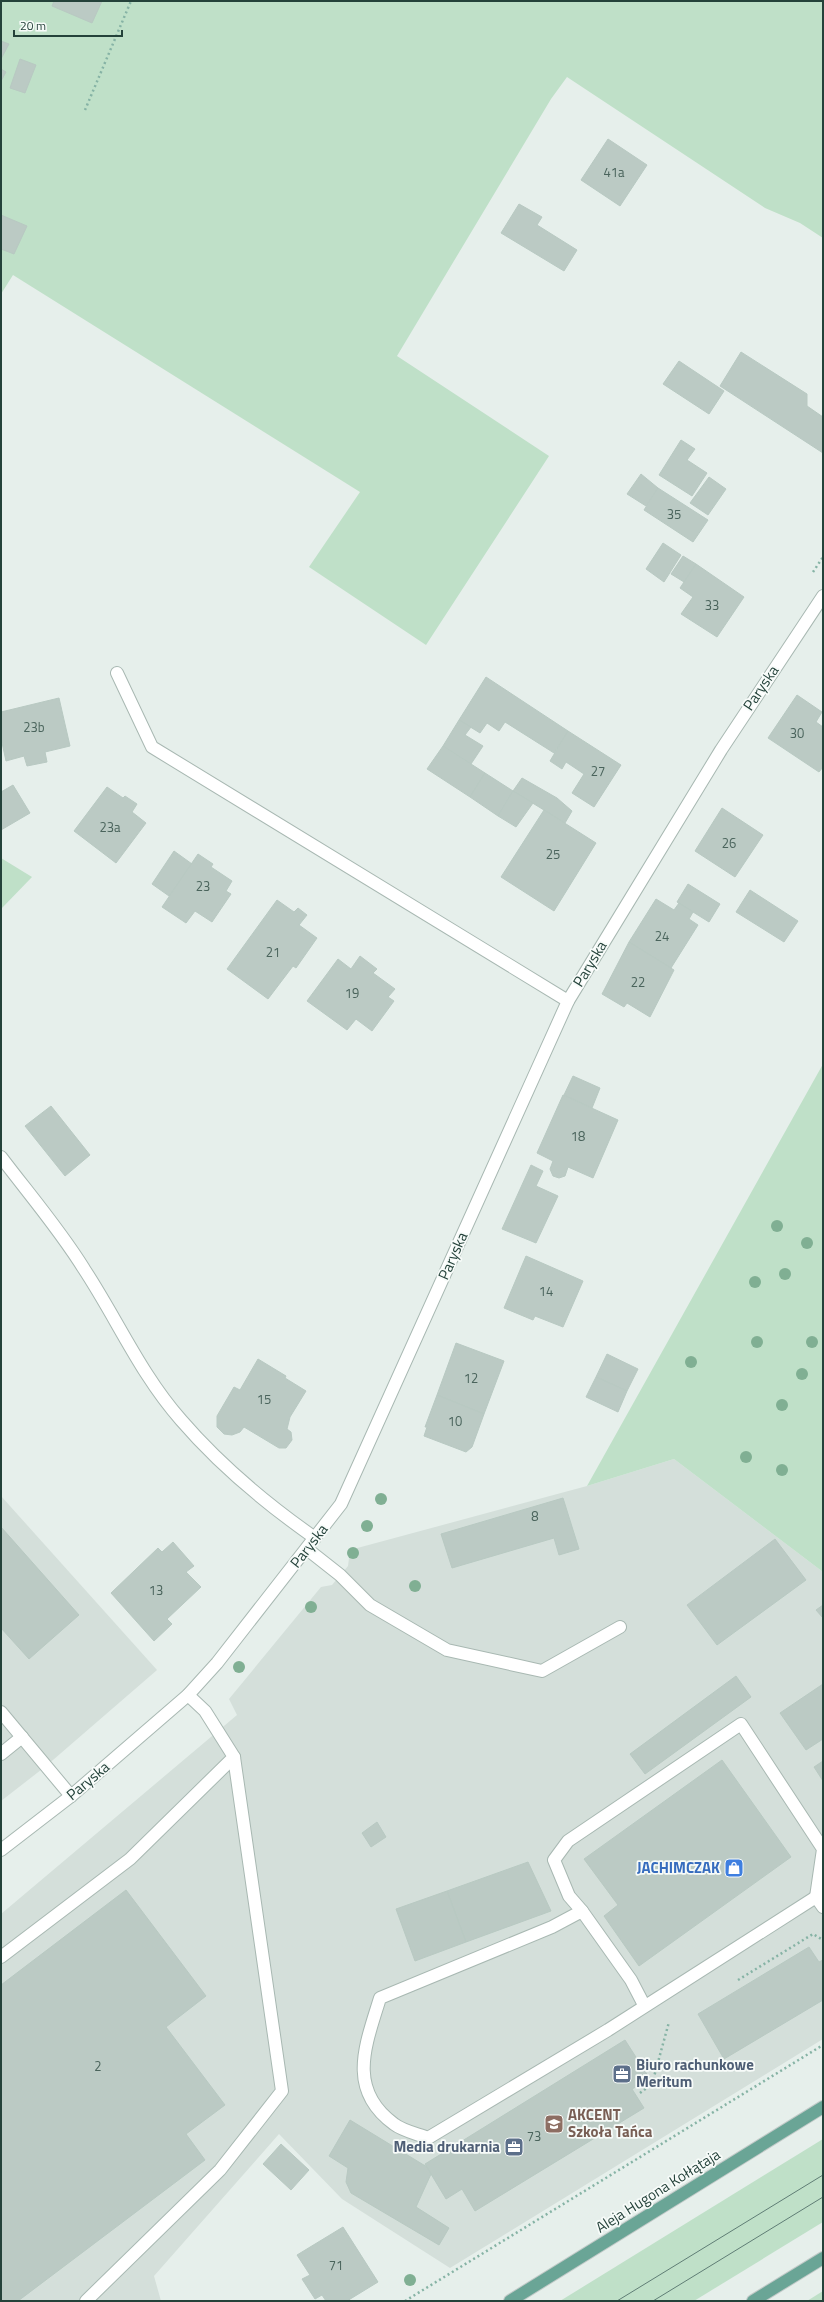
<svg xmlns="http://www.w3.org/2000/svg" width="824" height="2302" viewBox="0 0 824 2302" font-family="'Titillium Web',sans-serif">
	<rect width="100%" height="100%" fill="#e6efeb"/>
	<g fill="#d4dfda">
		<path d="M674 1459 823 1572V2039L450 2268 342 2199 279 2134 154 2276 161 2301H1V1914L237 1715 229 1699 321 1587 332 1585 348 1566 350 1550 587 1486Z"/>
		<path d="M1 1496 157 1670 46 1766 1 1801Z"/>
	</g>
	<g fill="#bfe0c8">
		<path d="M1 1H823V238L800 223 765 208 567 77 551 99 397 356 549 456 426 645 309 567 360 492 13 275 1 294Z"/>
		<path d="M1 858 32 877 1 909Z"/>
		<path d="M823 1064V1572L674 1459 587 1486Z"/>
		<path d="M823 2139V2222L694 2301H560Z"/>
		<path d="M823 2291V2301H807Z"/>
	</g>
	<g fill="#bbcac4" stroke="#b8c9c2">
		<path d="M54 1H102L92 23 52 6Z"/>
		<path d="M1 41 9 44 1 59Z"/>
		<path d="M20 59 36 65 25 93 10 88Z"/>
		<path d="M1 69 6 72 1 81Z"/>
		<path d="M608 139 647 165 620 206 581 180Z"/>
		<path d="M519 204 542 217 537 225 577 250 564 271 501 233Z"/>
		<path d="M1 215 27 226 14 254 1 249Z"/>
		<path d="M741 352 807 394V406L823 417V453L720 386Z"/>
		<path d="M679 361 724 391 709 414 663 384Z"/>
		<path d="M681 440 695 449 687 460 707 473 692 496 659 475Z"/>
		<path d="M641 474 658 488 646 506 627 494Z"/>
		<path d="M709 477 726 489 708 515 690 503Z"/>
		<path d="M658 488 708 520 693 542 644 510Z"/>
		<path d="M663 543 681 555 664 582 646 569Z"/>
		<path d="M683 556 696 564 684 582 671 574Z"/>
		<path d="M696 564 744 597 717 637 681 614 693 597 680 588Z"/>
		<path d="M486 677 568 731 554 753 505 722 499 731 487 723 480 733 459 720Z"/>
		<path d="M797 695 822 712 816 722 823 727V767L819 772 768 738Z"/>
		<path d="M59 698 70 746 45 752 47 762 27 766 24 756 6 761 1 738V712Z"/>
		<path d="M459 720 471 727 465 735 483 746 471 764 443 746Z"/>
		<path d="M568 731 621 765 594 807 572 793 584 774 566 762 562 769 550 761Z"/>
		<path d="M443 746 485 773 470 797 427 769Z"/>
		<path d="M485 773 513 791 498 816 470 797Z"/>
		<path d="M522 778 557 798 572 811 565 823 513 791Z"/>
		<path d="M13 785 30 813 1 830V792Z"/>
		<path d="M107 787 123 798 125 796 137 804 132 812 146 823 116 863 74 831Z"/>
		<path d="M513 791 533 803 516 827 498 816Z"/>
		<path d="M722 808 763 835 735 877 695 851Z"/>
		<path d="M544 810 596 843 554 911 501 877Z"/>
		<path d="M174 851 192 864 169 896 152 884Z"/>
		<path d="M198 854 213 864 211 867 232 881 226 891 231 894 212 922 195 911 186 923 162 907Z"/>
		<path d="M688 884 720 904 709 922 677 902Z"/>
		<path d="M750 890 798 921 784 942 736 912Z"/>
		<path d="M656 899 674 910 679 903 693 912 689 919 698 925 671 968 629 942Z"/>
		<path d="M277 900 294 912 298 908 307 915 299 925 317 938 296 968 293 966 268 999 227 969Z"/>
		<path d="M629 942 674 970 650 1017 627 1003 624 1007 602 994Z"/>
		<path d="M360 956 377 969 373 973 395 989 388 997 394 1001 372 1031 356 1019 347 1030 307 1001 338 959 351 969Z"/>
		<path d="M573 1076 600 1088 592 1108 564 1095Z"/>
		<path d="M563 1095 618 1120 593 1178 568 1167 565 1176 559 1178 553 1176 550 1169 553 1161 537 1153Z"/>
		<path d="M51 1106 90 1155 65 1176 25 1126Z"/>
		<path d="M531 1165 543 1171 536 1186 558 1196 536 1243 502 1229Z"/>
		<path d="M526 1256 583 1281 563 1327 535 1316 533 1320 504 1308Z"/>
		<path d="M456 1343 504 1361 484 1414 437 1395Z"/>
		<path d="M607 1354 638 1369 627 1391 596 1377Z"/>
		<path d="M258 1359 286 1376 285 1378 306 1391 290 1417 287 1429 291 1432 292 1440 286 1448H279L244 1427 240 1432 232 1435 224 1434 217 1427V1416L234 1387 240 1390Z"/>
		<path d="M596 1377 627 1391 618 1412 586 1397Z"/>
		<path d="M437 1395 484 1414 472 1447 466 1452 424 1436 427 1427H425Z"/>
		<path d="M563 1498 579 1549 559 1555 554 1538 452 1568 441 1534Z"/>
		<path d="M1 1527 79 1615 29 1659 1 1628Z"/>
		<path d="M775 1539 806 1580 717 1645 687 1605Z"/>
		<path d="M173 1542 194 1566 186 1572 201 1587 167 1619 172 1624 154 1641 111 1593 158 1548 162 1552Z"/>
		<path d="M823 1605V1618L816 1610Z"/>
		<path d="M736 1676 751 1697 645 1774 630 1754Z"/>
		<path d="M823 1684V1739L806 1750 780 1713Z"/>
		<path d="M722 1760 791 1857 639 1966 604 1916 618 1905 584 1859Z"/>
		<path d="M823 1761V1781L814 1767Z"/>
		<path d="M377 1822 386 1837 371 1847 362 1833Z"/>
		<path d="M528 1862 551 1911 466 1942 447 1891Z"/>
		<path d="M126 1890 206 1996 166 2027 225 2105 186 2134 205 2160 18 2301H1V1985Z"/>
		<path d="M447 1891 466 1942 415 1961 396 1909Z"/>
		<path d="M809 1947 819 1962 823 1960V2000L724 2059 698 2014Z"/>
		<path d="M625 2040 650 2079 632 2089 644 2108 475 2211 462 2189 446 2199 425 2164Z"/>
		<path d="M350 2120 427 2167 431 2174 416 2207 449 2228 439 2245 351 2193 346 2182 348 2168 329 2156Z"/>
		<path d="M281 2144 309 2170 291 2190 263 2164Z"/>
		<path d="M343 2227 378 2282 347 2301H326L322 2295 315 2299 302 2279 310 2275 297 2255Z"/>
	</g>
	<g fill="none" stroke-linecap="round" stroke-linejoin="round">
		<defs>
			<g id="minor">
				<path d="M117 673 152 747 568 1001"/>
				<path d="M1 1157C29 1194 60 1230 84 1269 117 1319 141 1375 181 1420 218 1463 268 1505 315 1538"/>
				<path d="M307 1549 340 1575 370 1605 447 1650 542 1671 620 1627"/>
				<path d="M1 1712 71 1796"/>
				<path d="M1 1754 22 1737"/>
				<path d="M1 1850 71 1796 188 1695 217 1663 341 1504 568 1001 721 750 823 596"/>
				<path d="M582 1911 569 1896 554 1860 568 1841 741 1724 823 1849 816 1897"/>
				<path d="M1 1957 130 1859 234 1757 205 1711 188 1695"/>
				<path d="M644 2005 631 1980 582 1911 552 1927 380 1998C366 2044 346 2089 394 2124 403 2131 418 2134 428 2138L608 2030 816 1897 823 1907"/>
				<path d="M86 2301 220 2170 282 2091 234 1757"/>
			</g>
			<g id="major">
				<path d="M510 2301 823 2107"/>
				<path d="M753 2301 823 2258"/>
			</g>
		</defs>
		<use href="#minor" stroke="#a8b8b2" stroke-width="14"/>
		<use href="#major" stroke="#c2cac8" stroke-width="14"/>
		<g stroke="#86b3a5" stroke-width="2.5" stroke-dasharray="2 3" stroke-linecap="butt">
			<path d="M85 110 131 1"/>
			<path d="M813 572 823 557"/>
			<path d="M738 1980 813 1934 823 1940"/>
			<path d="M640 2093 652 2084 669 2022"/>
			<path d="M405 2301 823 2045"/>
		</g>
		<use href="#minor" stroke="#fff" stroke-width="12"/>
		<use href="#major" stroke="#6aa596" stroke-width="12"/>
		<g stroke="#5f7d75" stroke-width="1">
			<path d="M617 2301 823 2175"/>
			<path d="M653 2301 823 2197"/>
		</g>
	</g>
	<g fill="#80af93">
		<circle cx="777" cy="1226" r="6"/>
		<circle cx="807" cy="1243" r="6"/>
		<circle cx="785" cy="1274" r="6"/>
		<circle cx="755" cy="1282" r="6"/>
		<circle cx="757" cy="1342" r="6"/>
		<circle cx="812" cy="1342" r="6"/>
		<circle cx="691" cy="1362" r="6"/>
		<circle cx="802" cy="1374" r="6"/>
		<circle cx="782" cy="1405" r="6"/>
		<circle cx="746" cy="1457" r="6"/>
		<circle cx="782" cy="1470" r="6"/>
		<circle cx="381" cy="1499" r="6"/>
		<circle cx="367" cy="1526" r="6"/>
		<circle cx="353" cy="1553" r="6"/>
		<circle cx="415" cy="1586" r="6"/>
		<circle cx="311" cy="1607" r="6"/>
		<circle cx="239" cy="1667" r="6"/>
		<circle cx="410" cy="2280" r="6"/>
	</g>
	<defs>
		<symbol id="shop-square" viewBox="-11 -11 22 22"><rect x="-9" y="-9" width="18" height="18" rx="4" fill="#3f7fe0" stroke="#f7fbf9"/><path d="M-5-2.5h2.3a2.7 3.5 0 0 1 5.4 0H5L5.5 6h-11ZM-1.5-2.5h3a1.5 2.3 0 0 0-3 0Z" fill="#fff"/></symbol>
		<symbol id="office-square" viewBox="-11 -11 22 22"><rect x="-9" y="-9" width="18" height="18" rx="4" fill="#5c6f8a" stroke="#f7fbf9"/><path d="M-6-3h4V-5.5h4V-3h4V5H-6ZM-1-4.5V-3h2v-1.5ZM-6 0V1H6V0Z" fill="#fff"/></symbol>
		<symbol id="school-square" viewBox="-11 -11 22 22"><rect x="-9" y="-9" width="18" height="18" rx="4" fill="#8d6e63" stroke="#f7fbf9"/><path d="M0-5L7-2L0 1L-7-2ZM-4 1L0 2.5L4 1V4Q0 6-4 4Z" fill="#fff"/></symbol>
	</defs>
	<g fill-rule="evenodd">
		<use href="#shop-square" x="723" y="1857" width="22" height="22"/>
		<use href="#office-square" x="611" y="2063" width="22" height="22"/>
		<use href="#school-square" x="543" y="2113" width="22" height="22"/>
		<use href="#office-square" x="503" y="2136" width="22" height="22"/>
	</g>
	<g text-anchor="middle" stroke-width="3.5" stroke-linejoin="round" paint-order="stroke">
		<g font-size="13" fill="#4a645c">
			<text x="614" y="177">41a</text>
			<text x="674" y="519">35</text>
			<text x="712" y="610">33</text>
			<text x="34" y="732">23b</text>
			<text x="797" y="738">30</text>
			<text x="598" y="776">27</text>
			<text x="110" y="832">23a</text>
			<text x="729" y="848">26</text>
			<text x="553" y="859">25</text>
			<text x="203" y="891">23</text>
			<text x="662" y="941">24</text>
			<text x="273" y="957">21</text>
			<text x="638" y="987">22</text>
			<text x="352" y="998">19</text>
			<text x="578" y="1141">18</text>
			<text x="546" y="1296">14</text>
			<text x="471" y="1383">12</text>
			<text x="264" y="1404">15</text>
			<text x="455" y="1426">10</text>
			<text x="535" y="1521">8</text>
			<text x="156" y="1595">13</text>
			<text x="98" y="2071">2</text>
			<text x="534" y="2141">73</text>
			<text x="336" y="2270">71</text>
		</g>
		<g font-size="15" fill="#24423a" stroke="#f7fbf9">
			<text transform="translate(761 688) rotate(-56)" y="5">Paryska</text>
			<text transform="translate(590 964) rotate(-59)" y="5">Paryska</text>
			<text transform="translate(453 1256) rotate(-66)" y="5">Paryska</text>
			<text transform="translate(309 1546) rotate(-52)" y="5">Paryska</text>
			<text transform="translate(88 1781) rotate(-40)" y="5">Paryska</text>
			<text transform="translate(658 2191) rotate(-32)" y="5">Aleja Hugona Kołłątaja</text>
		</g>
		<g font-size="15" font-weight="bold" fill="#366cbe" stroke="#f7fbf9" text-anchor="end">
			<text x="720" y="1873">JACHIMCZAK</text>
		</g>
		<g font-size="15" font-weight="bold" fill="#4e5e75" stroke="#f7fbf9" text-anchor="start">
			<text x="636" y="2070">Biuro rachunkowe<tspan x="636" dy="17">Meritum</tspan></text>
			<text x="500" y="2152" text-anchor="end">Media drukarnia</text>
		</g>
		<g font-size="15" font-weight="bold" fill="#785e54" stroke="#f7fbf9" text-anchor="start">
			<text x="568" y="2120">AKCENT<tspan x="568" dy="17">Szkoła Tańca</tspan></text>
		</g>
	</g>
	<rect width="824" height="2302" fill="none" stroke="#24423a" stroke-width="4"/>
	<path d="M14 30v6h108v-6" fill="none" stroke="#24423a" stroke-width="2"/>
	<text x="20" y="30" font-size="12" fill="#24423a" stroke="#f7fbf9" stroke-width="3" paint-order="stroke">20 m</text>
</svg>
